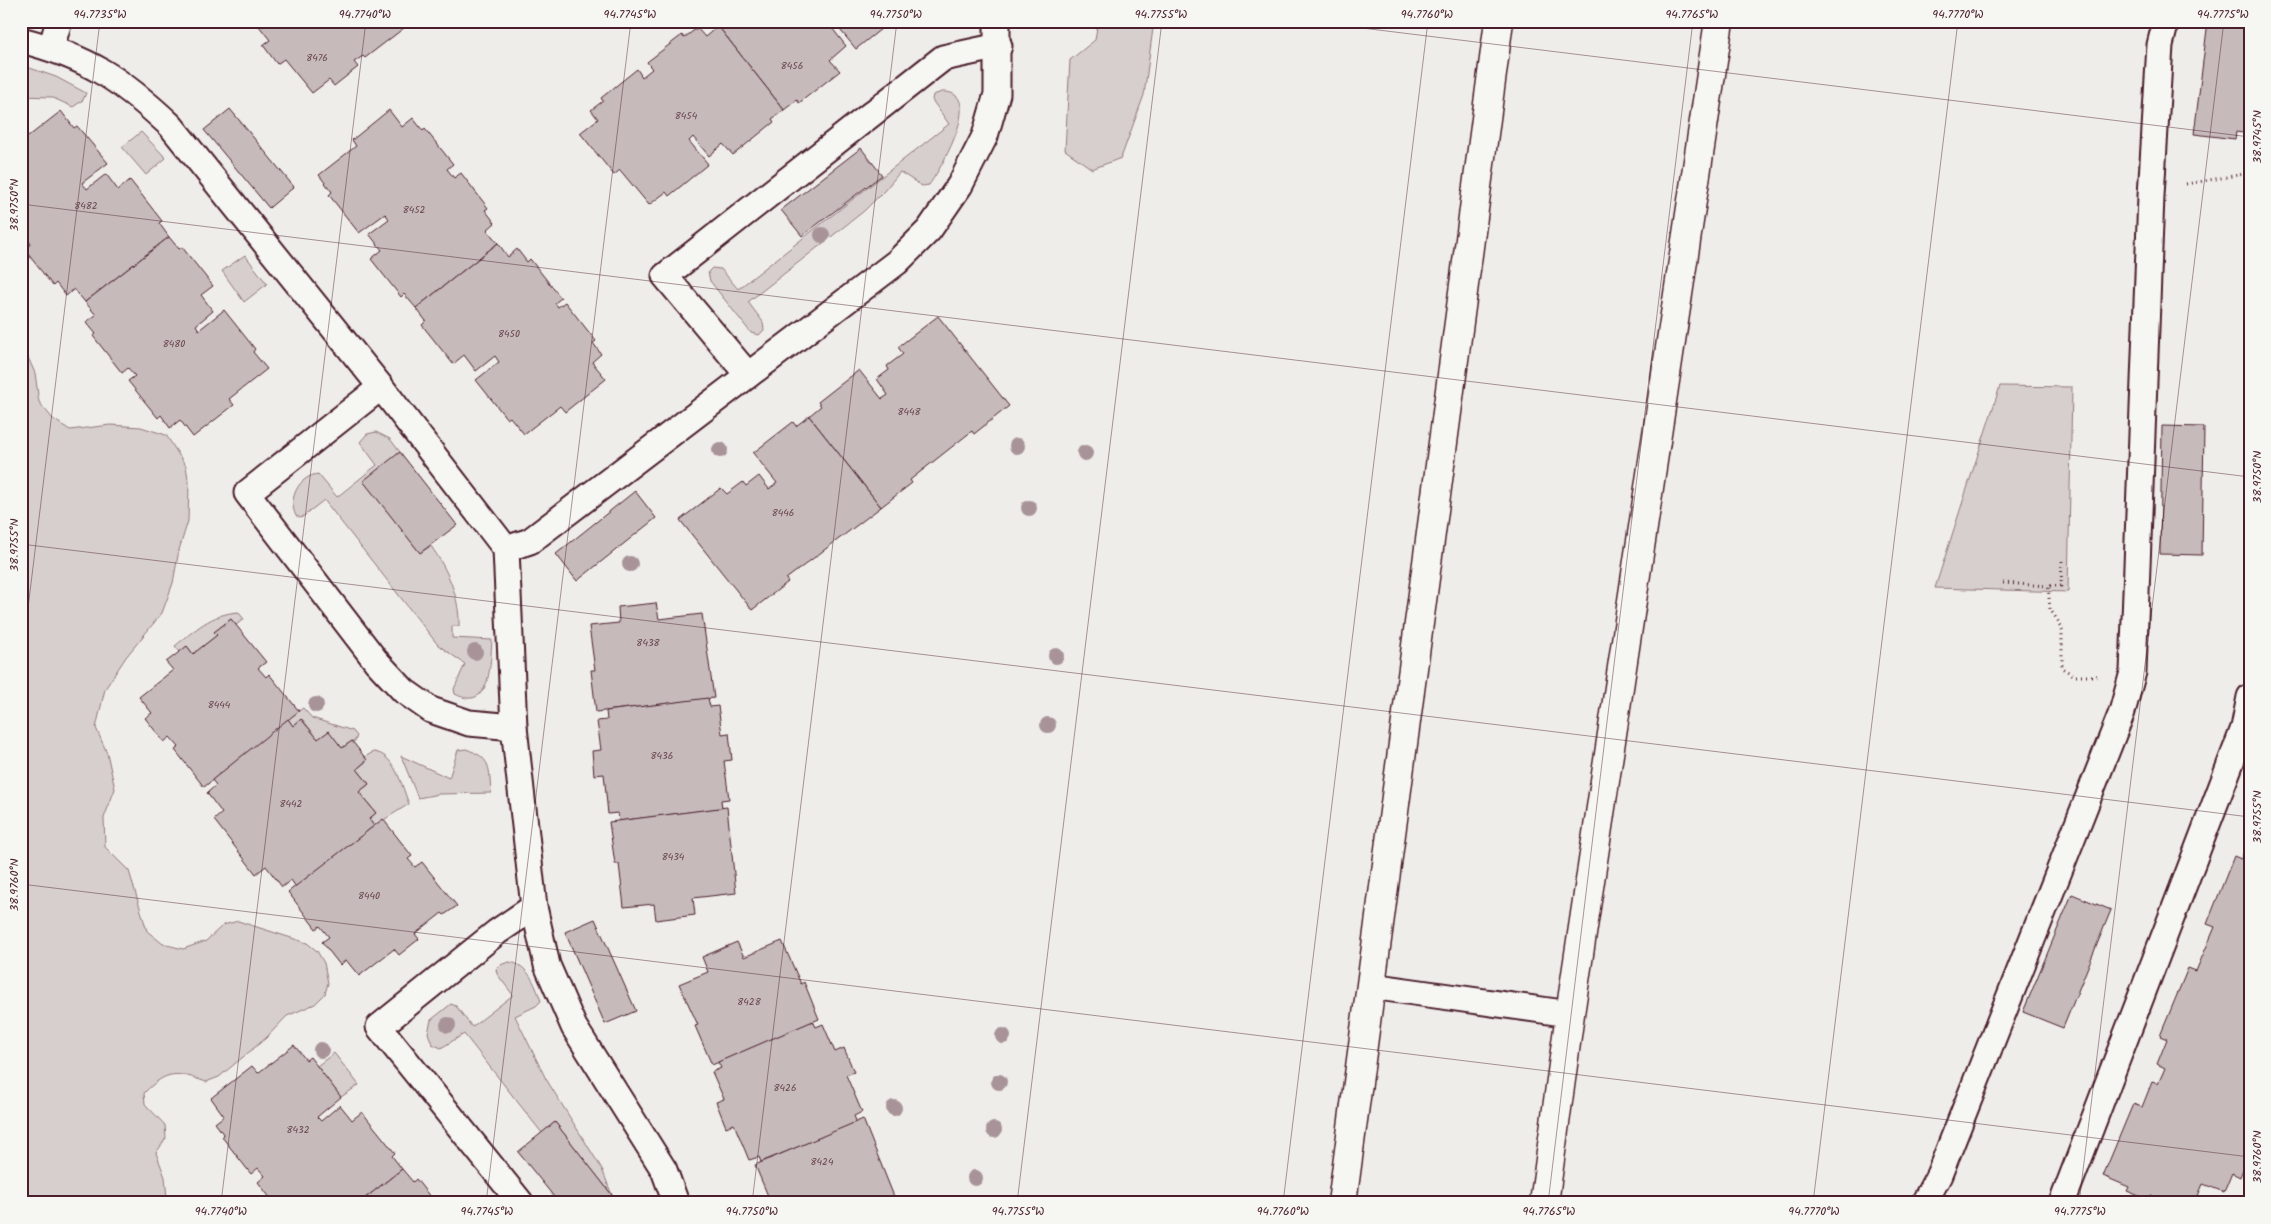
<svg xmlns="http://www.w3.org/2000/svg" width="2271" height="1224" viewBox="0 0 2271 1224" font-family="Kalam,sans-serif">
	<rect width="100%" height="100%" fill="#efedea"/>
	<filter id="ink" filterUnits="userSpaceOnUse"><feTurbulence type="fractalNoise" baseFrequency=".02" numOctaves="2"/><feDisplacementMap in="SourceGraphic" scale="10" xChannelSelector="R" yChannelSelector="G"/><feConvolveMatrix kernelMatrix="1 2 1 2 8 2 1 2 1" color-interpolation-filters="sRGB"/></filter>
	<g filter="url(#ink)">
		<g fill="#d7cfce" stroke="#90777c">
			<path d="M1098 21H1154L1144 95 1121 158 1092 169 1065 150 1070 60 1095 40Z"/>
			<path d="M21 65 56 77 86 93 83 100 73 107 51 97 21 96Z"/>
			<path d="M942 92C987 90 940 170 929 185L922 186 900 172 884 191 864 211 748 302 763 322 764 330 759 335 751 333 710 281 708 272 712 268 721 269 738 289 949 124 932 100 933 95Z"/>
			<path d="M141 132 166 158 146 175 122 147Z"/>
			<path d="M245 255 267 284 244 302 222 271Z"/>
			<path d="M21 342 35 373 39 402 53 419 70 430 110 425 141 427 166 435 186 466 189 485 188 521 179 550 173 583 162 613 126 657 105 689 96 728 107 753 115 789 104 818 105 847 129 871 147 931 163 944 183 949 206 941 223 925 238 921 307 943 317 951 324 963 328 983 325 994 315 1004 287 1016 266 1038 219 1077 206 1082C176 1071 167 1070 144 1093L145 1104 165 1125 166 1138 156 1153 165 1177 167 1198 169 1203H21Z"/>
			<path d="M2000 386 2072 387 2068 592 1935 588Z"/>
			<path d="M376 432 390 439 400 452 364 481 420 553 431 546C447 569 460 597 459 626H452V638L492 640C490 662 492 713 455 694L454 689 465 664 438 645 324 500 301 518 296 516C287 499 299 476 318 474L337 497 377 465 360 442 367 434Z"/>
			<path d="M238 612 244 619 236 625 231 619 214 632 217 635 193 654 187 646 180 652 175 646C195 630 211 614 238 612Z"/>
			<path d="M303 708 312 718 353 731 357 736 355 741H352L342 748 318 739 302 719 293 726 288 719Z"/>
			<path d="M466 749C492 758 489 768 491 793L439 794 418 798 401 756 449 778 458 750Z"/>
			<path d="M373 752C395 753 402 787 409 804L374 826 369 819 376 813 359 792 369 784 357 769 367 761 365 757Z"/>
			<path d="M509 962C528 964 535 984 541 1001L536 1006 515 1016 546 1079 602 1169 615 1203H603L612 1195 555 1122 542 1133 464 1034 441 1048 432 1044 428 1033 431 1020 451 1004 456 1006 472 1027 513 995 497 974 496 969 500 965Z"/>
			<path d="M334 1053 359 1085 341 1097 317 1066Z"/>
		</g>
		<g fill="#c6babb" stroke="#4a1f2b">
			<path d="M255 21H398L404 28 365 58 363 56 354 62 358 67 334 86 329 80 312 93 284 59 277 64 263 45 270 40Z"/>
			<path d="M724 21H891L856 49 836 25 832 28 846 46 830 60 840 71 799 103 797 100 784 110 718 26Z"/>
			<path d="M2208 21H2250V134L2236 132 2235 139 2194 134Z"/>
			<path d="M718 26 784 110 772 119 774 122 733 155 723 144 709 156 693 137 689 141 708 164 669 196 666 192 649 205 620 170 614 175 580 133 598 119 591 110 603 101 601 98 637 69 642 77 652 69 647 62 682 35 684 38 697 28 705 37Z"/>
			<path d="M230 109 294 187 269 208 204 130Z"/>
			<path d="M389 110 402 127 413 118 423 131 425 129 453 164 447 169 454 178 461 173 488 208 485 210 495 223 487 230 498 243 416 308 404 294 401 297 371 259 382 250 369 234 389 219 387 216 385 214 359 233 329 195 332 192 319 175 356 146 352 140Z"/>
			<path d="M61 111 74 128 77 126 108 163 82 183 87 189 106 174 118 190 130 180 162 221 159 223 169 237 85 302 74 289 66 296 56 283 53 286 24 249 31 244 25 235 21 238V136L24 140Z"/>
			<path d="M861 148 882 175 802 236 781 210Z"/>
			<path d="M169 237 179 249 182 247 213 286 201 295 213 311 196 325 199 330 224 310 255 349 253 352 267 369 229 399 234 405 193 437 180 420 170 428 161 415 158 418 128 381 135 376 128 368 122 373 93 336 96 334 86 322 96 315 85 302Z"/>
			<path d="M498 243 508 257 517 249 527 262 530 259 561 298 555 303 558 307 565 302 596 341 593 343 601 354 592 362 606 379 565 412 560 406 524 434 510 417 507 419 476 380 499 362 495 356 476 371 464 355 453 364 422 325 426 321 416 308Z"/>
			<path d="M938 316 1009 406 974 434 972 431 910 480 912 483 881 507 809 416 821 406 818 402 859 370 882 399 888 395 877 379 889 370 887 366 903 354 898 347Z"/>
			<path d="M809 416 881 507 786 579 788 582 752 610 680 520 721 488 727 494 743 482 746 486 759 476 769 489 777 483 753 453 793 422 796 426Z"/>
			<path d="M2162 426 2204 427 2202 555 2160 554Z"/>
			<path d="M400 452 457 525 420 553 363 481Z"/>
			<path d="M635 491 656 518 577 581 556 554Z"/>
			<path d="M656 603 659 619 702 614 714 698 596 712 591 670H595L589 626 619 623 618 607Z"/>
			<path d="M231 619 266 662 258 668 266 677 269 674 299 711 204 787 175 750 179 747 170 737 164 742 145 718 152 713 139 697 173 670 166 662 174 656 187 646 193 654 217 635 214 632Z"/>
			<path d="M708 698 710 707 718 706 722 734 729 733 732 760 724 761 729 799 721 800 722 808 619 821 618 813 608 814 604 774 594 775 592 751 601 750 597 721 607 720 606 711Z"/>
			<path d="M288 719 293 726 301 719 318 739 329 731 342 748 352 741 367 760 357 769 369 784 359 792 376 813 369 819 374 826 296 887 291 880 282 887 266 866 256 874 214 820 222 813 207 793 216 785 212 780Z"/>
			<path d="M727 807 736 893 693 898 695 915 656 920 654 904 624 907 619 864H615L609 822Z"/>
			<path d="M383 819 412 856 408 859 415 867 422 862 457 906 444 915 442 913 415 934 419 939 399 955 394 949 359 976 346 960 340 965 322 942 329 937 320 926 316 929 288 892Z"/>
			<path d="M2250 838V1157L2248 1156 2240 1177 2232 1173 2224 1192 2203 1184 2195 1203 2181 1198 2179 1203H2170L2151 1196 2149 1200 2127 1191 2129 1187 2103 1176 2133 1104 2142 1107 2152 1082 2158 1084 2165 1068 2157 1064 2167 1039 2160 1036 2188 968 2196 971 2215 927 2207 924 2234 856 2241 859Z"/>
			<path d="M2072 894 2111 910 2063 1028 2023 1012Z"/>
			<path d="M595 919 636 1011 605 1024 565 932Z"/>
			<path d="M782 941 801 984 804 982 819 1019 712 1065 695 1026 698 1025 679 984 708 972 702 957 737 942 744 957Z"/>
			<path d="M813 1021 816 1027 823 1024 835 1052 844 1048 854 1072 846 1075 862 1112 854 1116 857 1123 761 1162 759 1157 749 1160 734 1124 726 1127 716 1102 724 1099 712 1072 721 1068 718 1062Z"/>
			<path d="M294 1045 306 1060 310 1057 341 1097 317 1117 321 1121 340 1105 352 1120 362 1112 395 1153 392 1156 402 1169 359 1203H274L258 1182 265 1176 258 1168 251 1174 222 1137 224 1135 215 1123 224 1116 211 1098 252 1066 258 1073Z"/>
			<path d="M863 1119 895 1199 887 1203H771L755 1165Z"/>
			<path d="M555 1122 612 1195 603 1203H559L518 1152Z"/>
			<path d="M402 1169 413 1182 416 1179 435 1203H359Z"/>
		</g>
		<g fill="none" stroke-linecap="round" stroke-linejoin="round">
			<defs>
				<g id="lane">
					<path d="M21 40C88 57 122 80 171 126L381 387 506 549 514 727 534 907 547 965 574 1027 664 1170 676 1203"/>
					<path d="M51 48 59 21"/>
					<path d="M748 375 665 276 943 58 999 46"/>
					<path d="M381 387 247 493 376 661 404 691 431 710 469 723 514 727"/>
					<path d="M506 549 530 541 897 262 929 230 960 185 985 136 997 94V21"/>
					<path d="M1371 986 1570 1014"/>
					<path d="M521 1203 379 1027 497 932 534 907"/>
					<path d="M1924 1203 1939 1175 2122 712 2133 672 2151 196 2160 45 2166 21"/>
					<path d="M2062 1203 2244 728 2250 697"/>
				</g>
				<g id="highway">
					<path d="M1342 1203 1499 21"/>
					<path d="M1544 1203 1570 1014 1719 21"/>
				</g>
			</defs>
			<use href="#lane" stroke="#4a1f2b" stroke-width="29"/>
			<use href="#highway" stroke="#4a1f2b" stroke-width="31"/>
			<g stroke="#4a1f2b" stroke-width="3" stroke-dasharray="1 4" stroke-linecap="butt">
				<path d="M2186 184 2250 173"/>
				<path d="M2062 561 2061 586H2048L2050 609 2062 627V668L2075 676H2097"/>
				<path d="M2003 583 2048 586"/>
			</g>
			<use href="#lane" stroke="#f6f6f2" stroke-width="25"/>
			<use href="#highway" stroke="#f6f6f2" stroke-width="28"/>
		</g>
		<g fill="#a89498">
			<circle cx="822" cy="235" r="8"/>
			<circle cx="1017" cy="446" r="8"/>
			<circle cx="720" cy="450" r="8"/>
			<circle cx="1085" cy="453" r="8"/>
			<circle cx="1029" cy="508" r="8"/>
			<circle cx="630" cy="564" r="8"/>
			<circle cx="475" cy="652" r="8"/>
			<circle cx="1056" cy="656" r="8"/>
			<circle cx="316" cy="705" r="8"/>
			<circle cx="1048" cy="725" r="8"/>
			<circle cx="448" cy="1025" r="8"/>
			<circle cx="1003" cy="1036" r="8"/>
			<circle cx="321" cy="1050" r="8"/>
			<circle cx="999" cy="1082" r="8"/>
			<circle cx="894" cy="1108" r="8"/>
			<circle cx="994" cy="1130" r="8"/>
			<circle cx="975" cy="1178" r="8"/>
		</g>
	</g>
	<path fill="none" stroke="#4a1f2b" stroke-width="1" stroke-opacity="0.45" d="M1305 21 2250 137M21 204 2250 477M21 544 2250 817M21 665 100 21M21 884 2250 1157M221 1203 366 21M486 1203 631 21M752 1203 897 21M1017 1203 1162 21M1283 1203 1428 21M1548 1203 1693 21M1813 1203 1958 21M2079 1203 2224 21"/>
	<g text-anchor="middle" stroke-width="4" stroke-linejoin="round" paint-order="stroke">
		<g font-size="10" fill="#69464f">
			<text x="317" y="61">8476</text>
			<text x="792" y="69">8456</text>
			<text x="686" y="119">8454</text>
			<text x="86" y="209">8482</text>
			<text x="414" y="213">8452</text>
			<text x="509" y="337">8450</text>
			<text x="174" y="347">8480</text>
			<text x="909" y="415">8448</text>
			<text x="783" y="516">8446</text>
			<text x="648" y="646">8438</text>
			<text x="219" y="708">8444</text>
			<text x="662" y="759">8436</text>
			<text x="291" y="807">8442</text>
			<text x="673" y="860">8434</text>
			<text x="369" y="899">8440</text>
			<text x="749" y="1005">8428</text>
			<text x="785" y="1091">8426</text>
			<text x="298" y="1133">8432</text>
			<text x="822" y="1165">8424</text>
		</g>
	</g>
	<rect width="2271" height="1224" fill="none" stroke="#f6f6f2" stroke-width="55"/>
	<rect x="28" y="28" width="2216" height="1168" fill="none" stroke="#4a1f2b" stroke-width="2"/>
	<g font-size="12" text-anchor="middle" fill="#4a1f2b">
		<text x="100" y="18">94.7735°W</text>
		<text x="365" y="18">94.7740°W</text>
		<text x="630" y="18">94.7745°W</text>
		<text x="896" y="18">94.7750°W</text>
		<text x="1161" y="18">94.7755°W</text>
		<text x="1427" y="18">94.7760°W</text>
		<text x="1692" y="18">94.7765°W</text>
		<text x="1958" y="18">94.7770°W</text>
		<text x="2223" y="18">94.7775°W</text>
		<text transform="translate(2257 137) rotate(-90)" y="4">38.9745°N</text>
		<text transform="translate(14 205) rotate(-90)" y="4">38.9750°N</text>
		<text transform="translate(2257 477) rotate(-90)" y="4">38.9750°N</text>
		<text transform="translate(14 545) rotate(-90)" y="4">38.9755°N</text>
		<text transform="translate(2257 817) rotate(-90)" y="4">38.9755°N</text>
		<text transform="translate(14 885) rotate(-90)" y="4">38.9760°N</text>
		<text transform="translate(2257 1157) rotate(-90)" y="4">38.9760°N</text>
		<text x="221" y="1215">94.7740°W</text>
		<text x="487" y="1215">94.7745°W</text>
		<text x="752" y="1215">94.7750°W</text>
		<text x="1018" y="1215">94.7755°W</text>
		<text x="1283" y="1215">94.7760°W</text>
		<text x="1549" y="1215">94.7765°W</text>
		<text x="1814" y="1215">94.7770°W</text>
		<text x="2080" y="1215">94.7775°W</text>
	</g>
</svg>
